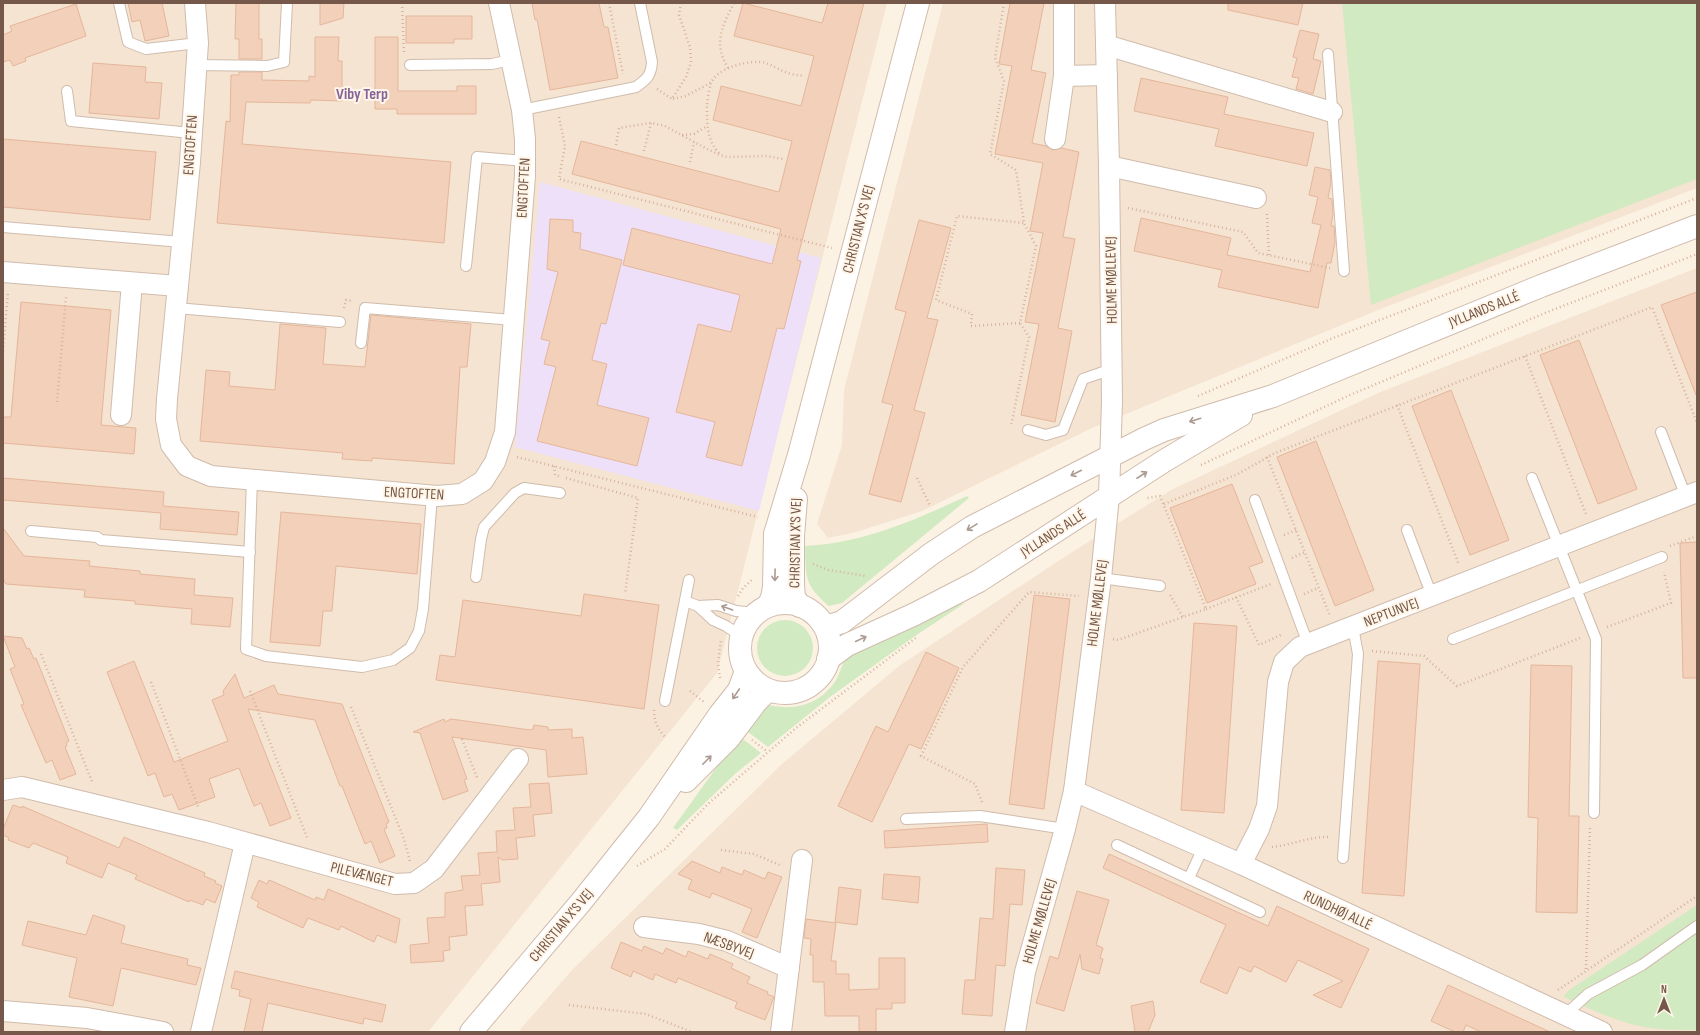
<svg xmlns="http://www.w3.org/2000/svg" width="1700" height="1035" viewBox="0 0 1700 1035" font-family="'Sofia Sans Condensed',sans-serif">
	<rect width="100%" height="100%" fill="#fcf2e3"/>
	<g fill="#f4e4d1">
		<path d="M3 3H887L717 673 428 1032H3Z"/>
		<path d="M943 3H1697V188L1378 310 1092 428 922 511 856 532 828 538 817 524 842 445 844 390Z"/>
		<path d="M1697 268V1032H518L572 970 782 764 899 666 1069 554 1171 490 1378 393Z"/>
	</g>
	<path fill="#efe0f9" d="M540 182 821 258 759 511 515 447Z"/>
	<g fill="#d2eac1">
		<path d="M1342 3H1697V179L1371 305Z"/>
		<path d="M967 496 969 498 842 603 829 606C804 585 806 577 805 546 864 543 915 520 967 496Z"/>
		<path d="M965 603 915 636 830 697 768 747 744 729 768 705C795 711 820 705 836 680 841 671 842 662 849 655L952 606Z"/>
		<circle cx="785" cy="648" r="28"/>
		<path d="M739 736 761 753 736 773 677 830 673 828Z"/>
		<path d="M1697 905V1030C1678 1030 1657 1030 1639 1026 1613 1020 1588 1008 1564 997L1568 991Z"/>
	</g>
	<g fill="#f2d0ba" stroke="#e5b69b">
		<path d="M128 3H162L169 36 145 41 140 20 132 22Z"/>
		<path d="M236 3H259V39H262V59H239V39H235Z"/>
		<path d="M320 3H344L343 18 320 25Z"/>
		<path d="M532 3H599L604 27H608L618 78 550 90 537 19 535 20Z"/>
		<path d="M743 3 822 23 828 3H864L797 260 801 261 784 329 777 328 742 466 706 457 715 422 676 412 698 324 731 332 740 295 623 265 632 228 772 264 781 229 572 174 581 141 779 192 792 141 713 120 721 86 801 106 814 56 734 36Z"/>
		<path d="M1010 3H1044L1031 70 1046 73 1032 143 1046 146 1053 150 1061 148 1079 152 1063 237 1075 239 1058 328 1072 331 1055 422 1021 415 1039 324 1025 322 1043 233 1030 231 1043 163 995 154 1012 66 999 64Z"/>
		<path d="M1228 3H1303L1298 25 1228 10Z"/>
		<path d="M76 4 86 36 25 58 26 61 13 66 10 60 3 62V35L12 31 10 26Z"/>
		<path d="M406 16H472V39H454V43H406Z"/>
		<path d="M1300 30 1319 34 1313 59 1321 61 1313 94 1296 89 1299 78 1292 77 1297 58 1293 57Z"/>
		<path d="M315 37H339L338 61H342V101L311 100 310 103 246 102 242 144 451 162 444 243 217 223 226 121 230 122 231 75H239V72H262V80L309 81V76L315 77Z"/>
		<path d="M375 37H398V91H457V86H476V114H397V109H375Z"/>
		<path d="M93 63 146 67 145 82 162 83 159 119 89 113Z"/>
		<path d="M1141 78 1228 97 1224 114 1314 133 1307 166 1215 146 1219 129 1134 111Z"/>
		<path d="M3 139 156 152 150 220 3 207Z"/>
		<path d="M1315 167 1330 170 1331 182 1328 198 1332 199 1333 214 1331 226H1334L1335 242 1331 263H1327L1318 308 1218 287 1222 270 1134 251 1141 218 1231 238 1227 255 1310 272 1321 225 1312 223 1318 197 1309 195Z"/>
		<path d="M550 219 573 220V232L581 233 580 249 622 260 606 324 601 323 592 360 607 364 597 405 649 418 637 466 537 441 556 367 544 364 550 341 541 339 558 272 547 269Z"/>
		<path d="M919 220 951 228 927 318 938 320 914 410 925 413 901 502 869 494 893 405 882 402 906 312 895 309Z"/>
		<path d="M1697 292V395H1696L1661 305Z"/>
		<path d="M21 302 111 310 101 425 136 428 134 454 3 443V417H11Z"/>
		<path d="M371 315 471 324 467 367H460L454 464 372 458V461L342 459 343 453 200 441 206 370 230 372 229 386 275 390 280 324 326 328 323 364 365 367Z"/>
		<path d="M1579 340 1637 489 1598 504 1540 355Z"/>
		<path d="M1451 390 1509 540 1470 555 1412 406Z"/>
		<path d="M1316 441 1374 590 1335 606 1277 457Z"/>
		<path d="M3 478 164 492 163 506 239 512 237 535 160 529 161 513 3 500Z"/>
		<path d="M1232 484 1263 562 1249 567 1256 584 1207 603 1170 508Z"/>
		<path d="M281 512 421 524 417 574 336 566 332 611H323L320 646 270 642Z"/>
		<path d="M3 528 24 556 90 561 89 566 140 571V574L195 579 194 595 233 598 230 627 191 624 192 609 135 604V601L84 597 85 590 6 584 3 579Z"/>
		<path d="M1697 542V678H1683L1680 543Z"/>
		<path d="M584 594 659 605 644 709 436 680 440 655 455 657 463 600 581 616Z"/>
		<path d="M1034 595 1070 599 1044 809 1009 804Z"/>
		<path d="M1194 623 1237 626 1224 813 1181 810Z"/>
		<path d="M3 636 22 638 27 649 29 648 34 659 36 658 69 741 66 743 67 746 65 747 76 774 60 780 52 760 46 763 21 705 24 704 10 669 15 667Z"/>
		<path d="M926 652 959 668 921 749 909 744 872 822 838 806 876 726 888 732Z"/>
		<path d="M134 661 174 762 228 741 212 700 224 695 223 691 235 674 244 698 274 685 278 694 342 704 389 822 386 824 387 828 384 829 395 856 380 863 371 841 365 844 342 786H340L315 720 248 709 291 818 270 826 261 803 254 806 239 768 209 779 215 797 179 810 172 794 164 797 155 773 148 776 107 672Z"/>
		<path d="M1378 661 1420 664 1404 896 1362 893Z"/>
		<path d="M1531 665 1572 666 1569 816H1579L1577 913 1536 912 1538 818 1528 817Z"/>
		<path d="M444 719 445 722 451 719 530 730 533 729 534 725 548 727V730L572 729V738L583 737 587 774 548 777 546 750 452 737 467 779 464 780 468 791 443 800 420 733 413 732Z"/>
		<path d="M549 783 552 813 533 815 535 836 516 838 518 859 502 860 498 857 500 882 481 884 483 905 465 906 467 935 449 937 450 950 443 951 444 961 411 963 410 945 429 943 427 918 445 917V893L463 890 461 876 480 875 478 853 497 852 496 831 515 830 513 808 531 807 529 784Z"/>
		<path d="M13 805 22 808V806L119 848 124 837 205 873 204 876 216 881 215 883 222 886 215 903 206 899 203 905 190 900 189 902 135 879 137 875 108 863 102 878 66 863 68 857 33 843 29 848 8 840 9 838 3 835V829Z"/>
		<path d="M987 824 988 842 885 848 884 831Z"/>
		<path d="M1109 854 1268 926 1277 906 1369 949 1341 1008 1313 995 1343 981 1298 960 1286 982 1254 966 1251 972 1239 967 1227 994 1200 982 1226 925 1103 868Z"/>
		<path d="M692 861 720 873 722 867 742 875 744 870 765 879 768 872 782 877 757 938 742 932 752 909 712 893 710 898 688 889 692 880 678 874Z"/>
		<path d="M996 868 1025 870 1022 905 1010 904 1005 966 996 965 992 1016 962 1014 965 980H975L980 918 993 919Z"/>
		<path d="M884 874 920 877 918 903 882 899Z"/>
		<path d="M259 880 267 884 269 880 315 900 316 897 324 900 328 889 400 919 396 943 377 935 374 942 341 926 339 930 308 918 303 928 257 907 259 902 251 898Z"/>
		<path d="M839 887 861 890 857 925 835 922Z"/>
		<path d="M1077 891 1109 900 1096 945 1103 948 1100 958 1103 959 1099 974 1082 969 1080 954 1064 1011 1036 1003 1050 956 1058 959Z"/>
		<path d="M93 915 125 926 121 943 188 959 187 965 201 968 196 985 121 968 113 1006 69 997 77 958 22 945 28 921 86 935Z"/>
		<path d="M806 919 836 923 831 961H836V974H849V990L879 989V958H905V1003H892V1009H876V1032H859V1016H825L824 982H813V955H810L811 939 804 938Z"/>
		<path d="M621 942 642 951 644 946 663 954 666 948 686 957 688 951 708 959 710 954 733 964 731 968 750 977 747 983 768 992 767 994 774 997 765 1020 735 1008 737 1002 678 978 676 983 655 974 653 980 633 971 631 977 611 968Z"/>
		<path d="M235 971 386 1005 382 1022 364 1018 363 1024 268 1003 262 1032H244L251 999 239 996 240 990 231 988Z"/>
		<path d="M1448 985 1550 1032H1481L1466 1025 1463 1032H1455L1431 1021Z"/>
		<path d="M1153 1001 1155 1015 1148 1032H1135L1131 1006Z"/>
	</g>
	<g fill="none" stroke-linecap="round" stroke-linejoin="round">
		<defs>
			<g id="service">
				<path d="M119 3 128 42 146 49 198 43"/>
				<path d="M1328 54 1344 271"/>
				<path d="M195 65 267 66 284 62 287 3"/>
				<path d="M410 65 492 64 511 60"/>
				<path d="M67 91 71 121 191 133"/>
				<path d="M522 110 636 87C647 79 651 76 652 62L640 3"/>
				<path d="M3 227 182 242"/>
				<path d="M466 266 477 157 525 161"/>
				<path d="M176 308 340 322"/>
				<path d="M361 343 365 308 514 320"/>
				<path d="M1028 430 1046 435 1063 430 1083 379 1112 369"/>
				<path d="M1661 432 1686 497"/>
				<path d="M1532 478 1596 639 1594 813"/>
				<path d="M252 480 246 649 266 656 362 667 393 660 410 648 419 631 423 609 432 496"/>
				<path d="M1255 500 1308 644"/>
				<path d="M1407 530 1432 596"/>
				<path d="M31 531 97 537 101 540 250 552"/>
				<path d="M476 577 481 539 484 527 515 493 524 488 560 493"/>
				<path d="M1101 578 1160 586"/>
				<path d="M685 601 698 606 718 605 736 611 756 613"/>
				<path d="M698 606 713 620 726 626 741 636"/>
				<path d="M1453 639 1662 557"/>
				<path d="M665 701 689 580"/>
				<path d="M906 819 980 816 1065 829"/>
				<path d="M1117 845 1260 912"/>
				<path d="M1343 858 1358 654 1353 627"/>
				<path d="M1189 878 1203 848"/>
				<path d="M1565 1015 1588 994 1642 965 1697 926"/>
			</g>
			<g id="minor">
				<path d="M195 3 198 43 190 162 167 399 166 419 171 445 187 466 211 476 437 496 462 494 483 481 495 462 505 432 525 176V139L522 110 499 3"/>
				<path d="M1106 45 1332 112"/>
				<path d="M1064 76 1107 75"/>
				<path d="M1055 139 1064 76V3"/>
				<path d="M1109 166 1256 198"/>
				<path d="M3 272 178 286"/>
				<path d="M121 415 132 283"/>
				<path d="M3 790 22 787 208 832 395 884 414 883 434 869 518 759"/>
				<path d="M1074 791 1241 864 1602 1032"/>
				<path d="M1241 864 1259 829 1267 806 1278 682 1284 662 1300 647 1697 492"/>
				<path d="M644 927 699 934 727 941 789 968"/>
				<path d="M3 1011 87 1018 163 1032"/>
				<path d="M201 1032 245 843"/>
				<path d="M781 1032 802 860"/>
				<path d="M1015 1032 1025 972 1065 829 1074 791 1101 578 1109 496 1112 401 1109 166 1105 3"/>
			</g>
			<g id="tertiary">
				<path d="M796 499 793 536V585L794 597 800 606"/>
				<circle cx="785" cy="648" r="45"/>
				<path d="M768 606 772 598 774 587 775 534 799 455 918 3"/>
				<path d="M823 624 830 626 842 622 931 554 972 527 1144 439 1164 430 1273 396 1541 286 1697 226"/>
				<path d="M828 659 847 645 915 614 979 581 1164 461 1241 415"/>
				<path d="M686 781 729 738 756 702 768 690"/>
				<path d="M471 1032 581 902 649 817 720 714 739 690 746 671"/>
			</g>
		</defs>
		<use href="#service" stroke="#d0bcad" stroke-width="12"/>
		<use href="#minor" stroke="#d0bcad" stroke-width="22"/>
		<use href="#tertiary" stroke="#d0bcad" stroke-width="24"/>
		<g stroke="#d7b39e" stroke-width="2.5" stroke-dasharray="1 3" stroke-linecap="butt">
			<path d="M402 3 404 52"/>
			<path d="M609 3 623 74"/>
			<path d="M681 3 679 15 690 47 691 62 686 77 672 99 686 96 712 82"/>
			<path d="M1004 3 995 58 1004 81 990 154 1016 170 1024 223 1036 246 1020 323 1029 337 1011 426"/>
			<path d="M728 68C725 63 722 57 721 51 717 34 727 17 734 3"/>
			<path d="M657 89 672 99"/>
			<path d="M559 117 565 146 559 179 832 248"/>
			<path d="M682 135 694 134 707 126"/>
			<path d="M616 145 619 128 651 123 665 126 707 149 720 155 727 157 767 156 783 159"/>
			<path d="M644 151 651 123"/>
			<path d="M719 153C707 140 707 125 707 107 707 100 709 90 711 83 718 67 751 59 766 63 774 66 781 71 788 73 793 75 799 75 804 76"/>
			<path d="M690 162 694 142"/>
			<path d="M1128 208 1243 232 1258 253 1330 268"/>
			<path d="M1267 214 1269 256"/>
			<path d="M344 308 346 300 352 301"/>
			<path d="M1020 323 971 326 972 314 936 300 957 216 1024 223"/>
			<path d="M3 351 8 292"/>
			<path d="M1525 356 1586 514"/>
			<path d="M1198 396 1333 338 1697 198"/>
			<path d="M57 402 66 297"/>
			<path d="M1397 405 1459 565"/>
			<path d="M517 457 758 517"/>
			<path d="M1267 457 1330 616"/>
			<path d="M1201 465 1350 395 1550 311 1697 254"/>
			<path d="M554 466 555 475 561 477"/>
			<path d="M566 478 638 498 625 594"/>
			<path d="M917 478 930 506"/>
			<path d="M1164 504 1238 474 1275 453 1652 307 1697 423"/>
			<path d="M1284 535 1296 530"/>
			<path d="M1670 546 1697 536"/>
			<path d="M1292 558 1305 552"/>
			<path d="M813 564 828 570 866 576"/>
			<path d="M1304 594 1318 588"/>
			<path d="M1170 595 1183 617"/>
			<path d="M738 596 743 588 753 579"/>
			<path d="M1236 597 1259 645 1283 634"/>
			<path d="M1206 609 1271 584"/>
			<path d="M1607 627 1671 603 1664 572"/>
			<path d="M1113 639 1118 640 1206 609 1160 496 1147 498"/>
			<path d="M1372 651 1424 656 1457 686 1580 638"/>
			<path d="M41 654 93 784"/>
			<path d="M720 678 718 663 721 640"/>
			<path d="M151 682 199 809"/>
			<path d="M250 691 308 840"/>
			<path d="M690 691 704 702"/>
			<path d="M351 707 404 839 410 862"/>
			<path d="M654 710C654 721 657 728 665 737"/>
			<path d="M462 739 478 780"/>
			<path d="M752 740 768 752"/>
			<path d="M982 802 975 784 921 756 963 667 1029 592 1079 596"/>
			<path d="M1272 847C1292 845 1311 836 1331 837"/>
			<path d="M721 850 754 854 782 866"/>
			<path d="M637 866 665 849 709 803 796 728 917 637"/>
			<path d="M1586 969 1590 826"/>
			<path d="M1558 990 1697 896"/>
			<path d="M569 1005 646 1014 692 1032"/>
		</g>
		<use href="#service" stroke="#fff" stroke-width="10"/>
		<use href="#minor" stroke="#fff" stroke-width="20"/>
		<use href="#tertiary" stroke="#fff" stroke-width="22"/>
	</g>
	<defs><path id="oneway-shaft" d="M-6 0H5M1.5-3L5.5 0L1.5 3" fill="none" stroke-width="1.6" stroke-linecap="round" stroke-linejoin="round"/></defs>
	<g stroke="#ac9b92">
		<use href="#oneway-shaft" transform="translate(1195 420) rotate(163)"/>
		<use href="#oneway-shaft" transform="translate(1076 473) rotate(153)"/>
		<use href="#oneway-shaft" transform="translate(1142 475) rotate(-33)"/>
		<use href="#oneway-shaft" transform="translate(972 527) rotate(149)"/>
		<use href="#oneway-shaft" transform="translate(775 575) rotate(91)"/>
		<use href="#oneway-shaft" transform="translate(727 608) rotate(-160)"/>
		<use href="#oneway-shaft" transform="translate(861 639) rotate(-25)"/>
		<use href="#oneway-shaft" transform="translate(736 694) rotate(124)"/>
		<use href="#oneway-shaft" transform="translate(707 760) rotate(-45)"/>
	</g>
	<g text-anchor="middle" stroke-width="4" stroke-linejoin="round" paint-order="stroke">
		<g font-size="15" fill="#755849" stroke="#fff6e9">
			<text transform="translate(190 145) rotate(-86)" y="5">ENGTOFTEN</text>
			<text transform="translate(523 188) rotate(-87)" y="5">ENGTOFTEN</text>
			<text transform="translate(858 229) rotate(-76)" y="5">CHRISTIAN X'S VEJ</text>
			<text transform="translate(1111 280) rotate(-91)" y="5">HOLME MØLLEVEJ</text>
			<text transform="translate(1484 309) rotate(-22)" y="5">JYLLANDS ALLÉ</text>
			<text transform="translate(414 493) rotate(3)" y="5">ENGTOFTEN</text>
			<text transform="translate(1053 533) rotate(-33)" y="5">JYLLANDS ALLÉ</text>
			<text transform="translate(795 543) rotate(-89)" y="5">CHRISTIAN X'S VEJ</text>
			<text transform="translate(1097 603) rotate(-83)" y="5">HOLME MØLLEVEJ</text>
			<text transform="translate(1391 612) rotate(-21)" y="5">NEPTUNVEJ</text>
			<text transform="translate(362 874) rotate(14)" y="5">PILEVÆNGET</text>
			<text transform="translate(1338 910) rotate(25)" y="5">RUNDHØJ ALLÉ</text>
			<text transform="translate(1039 921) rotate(-74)" y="5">HOLME MØLLEVEJ</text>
			<text transform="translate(561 925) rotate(-50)" y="5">CHRISTIAN X'S VEJ</text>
			<text transform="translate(729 945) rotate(20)" y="5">NÆSBYVEJ</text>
		</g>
		<g font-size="16" font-weight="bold" fill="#866498" stroke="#fff6e9">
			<text x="362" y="99">Viby Terp</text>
		</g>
	</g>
	<rect width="1700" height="1035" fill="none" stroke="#755849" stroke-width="8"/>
	<g transform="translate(1664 999)" stroke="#fff6e9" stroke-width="3" paint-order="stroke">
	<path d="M0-3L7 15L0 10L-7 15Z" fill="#755849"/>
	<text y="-6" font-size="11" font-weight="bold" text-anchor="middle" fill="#755849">N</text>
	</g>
</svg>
